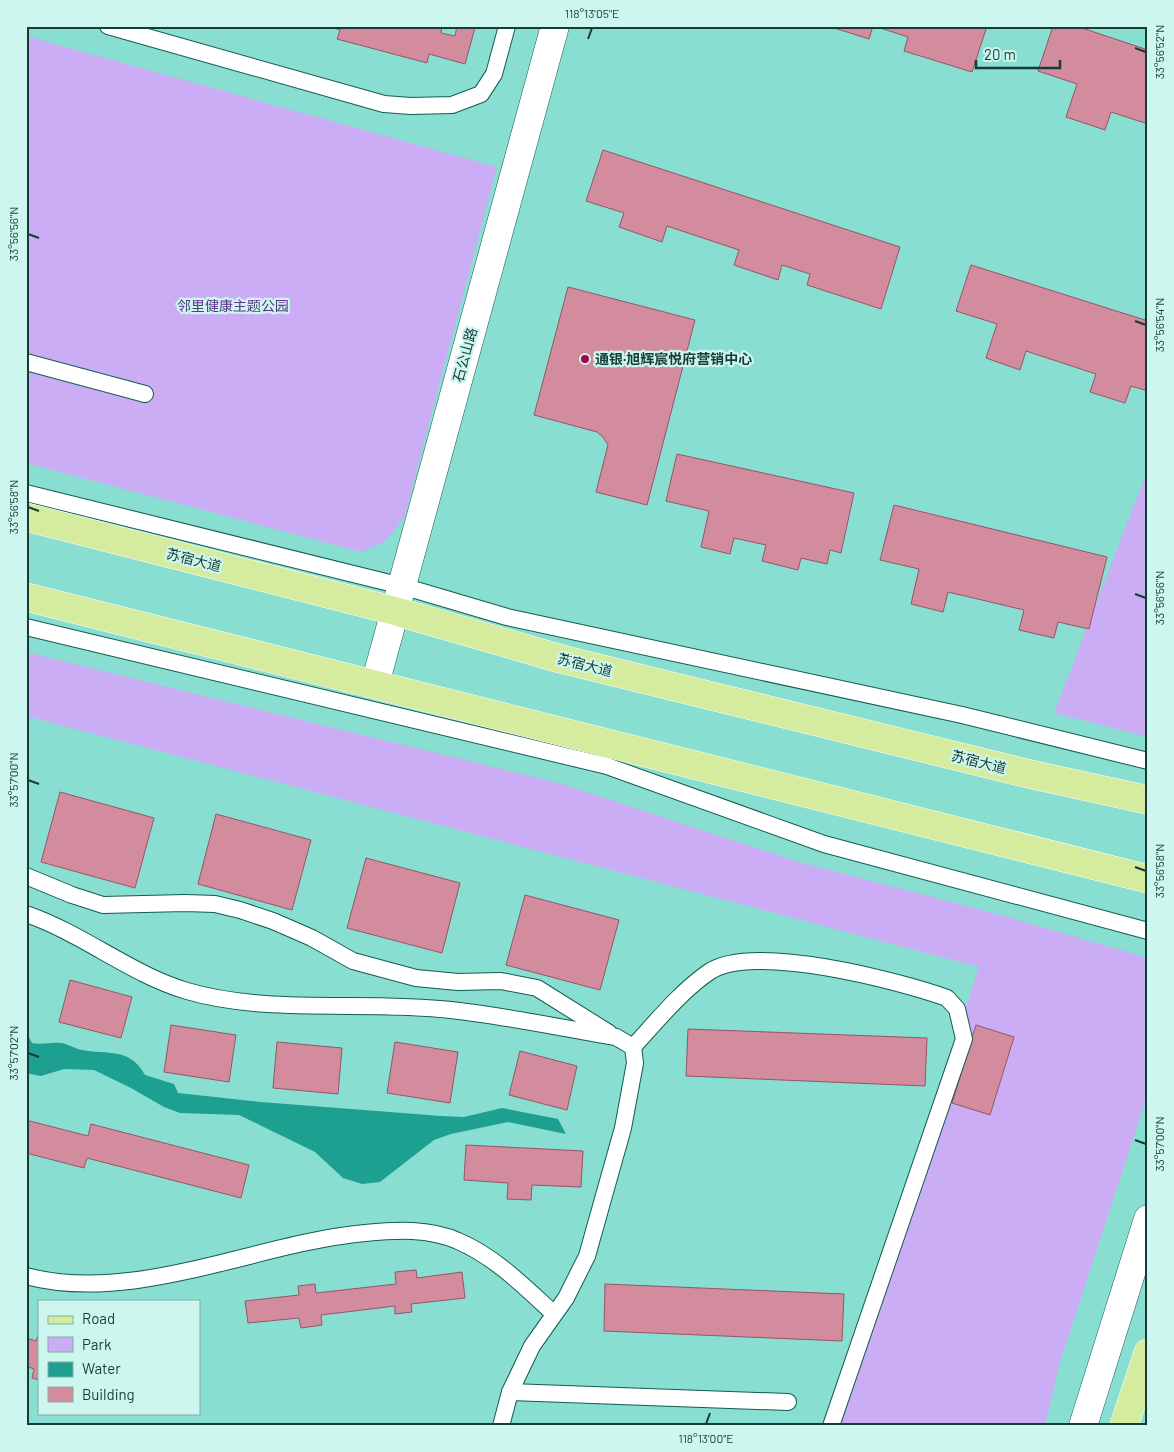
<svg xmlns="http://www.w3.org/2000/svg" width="1174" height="1452" viewBox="0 0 1174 1452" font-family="Barlow,'Noto Sans SC',sans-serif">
	<rect width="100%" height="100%" fill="#87ded1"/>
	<g fill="#cbadf5">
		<path d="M26 36 497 167 404 518 385 541 362 552 26 463Z"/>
		<path d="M1148 469V737L1054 713Z"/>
		<path d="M26 652 562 784 799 862 997 914 1148 958V1093L1060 1362 1045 1426H827L979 967 26 716Z"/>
	</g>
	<path fill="#1ea091" d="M26 1032 32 1043C42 1045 50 1042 60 1043 67 1043 75 1049 82 1050 107 1055 130 1047 145 1075L174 1084 178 1093 261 1102 441 1116 464 1117 502 1108 558 1119 566 1134 508 1122 451 1134 434 1140 380 1182 362 1184 343 1178 315 1152 239 1115 180 1113 164 1107 131 1088 94 1070 64 1069 41 1076 26 1073Z"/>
	<g fill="#d28c9e" stroke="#955567">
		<path d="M328 26H442L441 33 455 36 457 26 475 28 465 64 429 54 427 63 337 39 340 30Z"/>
		<path d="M828 26H873L869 39Z"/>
		<path d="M874 26H987L972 72 904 51 908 37Z"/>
		<path d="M1053 26H1076L1148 50V124L1111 112 1105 130 1066 117 1077 84 1038 71Z"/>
		<path d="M603 150 900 247 881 309 807 285 810 274 782 265 778 280 734 265 739 250 667 226 662 242 619 227 624 213 586 201Z"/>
		<path d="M971 265 1148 321V391L1131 386 1125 403 1090 392 1096 374 1026 351 1020 370 986 358 997 324 956 311Z"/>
		<path d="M568 287 695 320 647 505 596 492 608 445 603 437 597 432 534 415Z"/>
		<path d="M677 454 854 493 841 553 830 550 827 564 801 558 798 570 762 561 766 545 734 538 730 554 701 547 709 511 666 501Z"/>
		<path d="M894 505 1107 557 1089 629 1058 622 1054 638 1019 630 1024 610 948 592 943 612 911 604 919 569 880 560Z"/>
		<path d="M60 792 154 818 135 888 41 862Z"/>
		<path d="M216 814 311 840 292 910 198 884Z"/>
		<path d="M366 858 460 883 442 953 347 928Z"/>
		<path d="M525 895 619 920 600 990 506 965Z"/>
		<path d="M70 980 132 997 121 1038 59 1022Z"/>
		<path d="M171 1025 236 1035 229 1082 164 1072Z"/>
		<path d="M976 1025 1014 1037 990 1115 952 1103Z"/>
		<path d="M688 1029 927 1038 925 1086 686 1076Z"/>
		<path d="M277 1042 342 1048 338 1094 273 1088Z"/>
		<path d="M395 1042 458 1052 450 1103 387 1093Z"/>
		<path d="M520 1051 577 1066 567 1110 509 1095Z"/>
		<path d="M26 1120 88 1136 91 1124 249 1165 241 1198 87 1158 84 1168 26 1153Z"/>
		<path d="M466 1145 583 1151 581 1187 532 1185 531 1200 507 1199 508 1183 464 1180Z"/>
		<path d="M416 1270 417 1278 462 1272 465 1298 411 1304 412 1312 395 1314V1306L321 1315 322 1325 301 1328 299 1318 248 1323 245 1301 299 1295 298 1286 315 1284 316 1293 396 1284 395 1272Z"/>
		<path d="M605 1284 844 1294 842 1341 604 1331Z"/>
		<path d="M39 1333V1380L32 1378 34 1369 26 1366V1338L36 1341Z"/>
	</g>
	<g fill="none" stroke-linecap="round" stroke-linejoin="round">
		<defs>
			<g id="service">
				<path d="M108 26 384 104 411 106 452 105 481 94 494 74 507 26"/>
				<path d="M26 362 145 394"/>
				<path d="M26 493 402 586 507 617 962 715 1148 761"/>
				<path d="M26 627 607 766 824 844 1148 931"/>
				<path d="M26 876 72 895 103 905 185 903 215 904 240 910 273 921 312 938 353 961 416 978 458 982 501 981 537 988 609 1033"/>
				<path d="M26 914C82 933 130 974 187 991 268 1015 367 1000 451 1010 506 1016 561 1028 616 1037L633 1047 635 1063 623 1128 587 1256 566 1298 532 1346 510 1392 501 1426"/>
				<path d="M633 1047C657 1021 680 992 709 972 752 942 899 981 947 998L957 1009 964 1039 831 1426"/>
				<path d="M26 1276C134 1305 256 1243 365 1233 396 1230 429 1228 458 1241 494 1256 526 1288 554 1314"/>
				<path d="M510 1392 788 1402"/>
			</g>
			<path id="minor" d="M1083 1426 1148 1219"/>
			<path id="tertiary" d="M375 684 555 26"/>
			<g id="primary">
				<path d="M26 517 395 611 561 659 1025 773 1148 800"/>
				<path d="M26 597 1148 879"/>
				<path d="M1124 1426 1148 1353"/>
			</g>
		</defs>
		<use href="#service" stroke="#135c53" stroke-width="18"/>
		<use href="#minor" stroke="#135c53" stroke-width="29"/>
		<use href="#tertiary" stroke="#135c53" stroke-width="29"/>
		<use href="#primary" stroke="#fff" stroke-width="29"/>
		<use href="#service" stroke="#fff" stroke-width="16"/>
		<use href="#minor" stroke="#fff" stroke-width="28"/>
		<use href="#tertiary" stroke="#fff" stroke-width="28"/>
		<use href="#primary" stroke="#d5eb9d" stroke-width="28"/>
	</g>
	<path fill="none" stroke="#173c37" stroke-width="2" d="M588 39 592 28M1135 48 1146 52M28 234 39 238M1135 321 1146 325M28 507 39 511M1135 594 1146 598M28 780 39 784M1135 867 1146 871M28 1053 39 1057M1135 1140 1146 1144M706 1424 710 1413"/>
	<circle fill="#9f074d" stroke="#cdf6ef" stroke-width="2" cx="585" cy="359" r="5"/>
	<g text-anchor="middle" stroke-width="4.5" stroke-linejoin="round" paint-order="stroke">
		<g font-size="14" fill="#5d358a" stroke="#cdf6ef">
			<text x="233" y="311">邻里健康主题公园</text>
		</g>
		<g font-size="14" fill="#173c37" stroke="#cdf6ef">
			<text transform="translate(465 355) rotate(-75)" y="5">石公山路</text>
			<text transform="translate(194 560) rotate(14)" y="5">苏宿大道</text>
			<text transform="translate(585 665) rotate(14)" y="5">苏宿大道</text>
			<text transform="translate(979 762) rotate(14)" y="5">苏宿大道</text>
		</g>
		<g font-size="14" font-weight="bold" fill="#173c37" stroke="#cdf6ef" text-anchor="start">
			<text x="595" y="364">通银·旭辉宸悦府营销中心</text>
		</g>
	</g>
	<rect width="1174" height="1452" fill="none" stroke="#cdf6ef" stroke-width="55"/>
	<rect x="38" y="1300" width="162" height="115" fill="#cdf6ef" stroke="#84aca5"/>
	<rect x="48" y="1316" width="25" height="8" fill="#d5eb9d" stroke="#84aca5"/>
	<text x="82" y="1324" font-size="15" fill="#173c37">Road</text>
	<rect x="48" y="1337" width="25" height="15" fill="#cbadf5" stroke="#84aca5"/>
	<text x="82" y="1350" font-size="15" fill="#173c37">Park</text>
	<rect x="48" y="1362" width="25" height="15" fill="#1ea091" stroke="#84aca5"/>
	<text x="82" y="1374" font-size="15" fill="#173c37">Water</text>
	<rect x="48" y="1387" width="25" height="15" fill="#d28c9e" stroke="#84aca5"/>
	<text x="82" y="1400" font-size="15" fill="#173c37">Building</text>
	<path d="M976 60v8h84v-8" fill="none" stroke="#173c37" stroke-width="2.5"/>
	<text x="984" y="60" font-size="15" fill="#173c37" stroke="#cdf6ef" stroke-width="4" paint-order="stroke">20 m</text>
	<rect x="28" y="28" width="1118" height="1396" fill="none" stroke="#173c37" stroke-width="2"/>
	<g font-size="12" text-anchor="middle" fill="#173c37">
		<text x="592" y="18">118°13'05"E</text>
		<text transform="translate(1160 52) rotate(-90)" y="4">33°56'52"N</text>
		<text transform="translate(14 234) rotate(-90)" y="4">33°56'56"N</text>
		<text transform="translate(1160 325) rotate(-90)" y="4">33°56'54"N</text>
		<text transform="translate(14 507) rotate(-90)" y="4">33°56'58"N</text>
		<text transform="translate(1160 598) rotate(-90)" y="4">33°56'56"N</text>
		<text transform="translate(14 780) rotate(-90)" y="4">33°57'00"N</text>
		<text transform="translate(1160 871) rotate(-90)" y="4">33°56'58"N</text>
		<text transform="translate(14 1053) rotate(-90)" y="4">33°57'02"N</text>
		<text transform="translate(1160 1144) rotate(-90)" y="4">33°57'00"N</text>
		<text x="706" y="1443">118°13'00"E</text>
	</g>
</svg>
